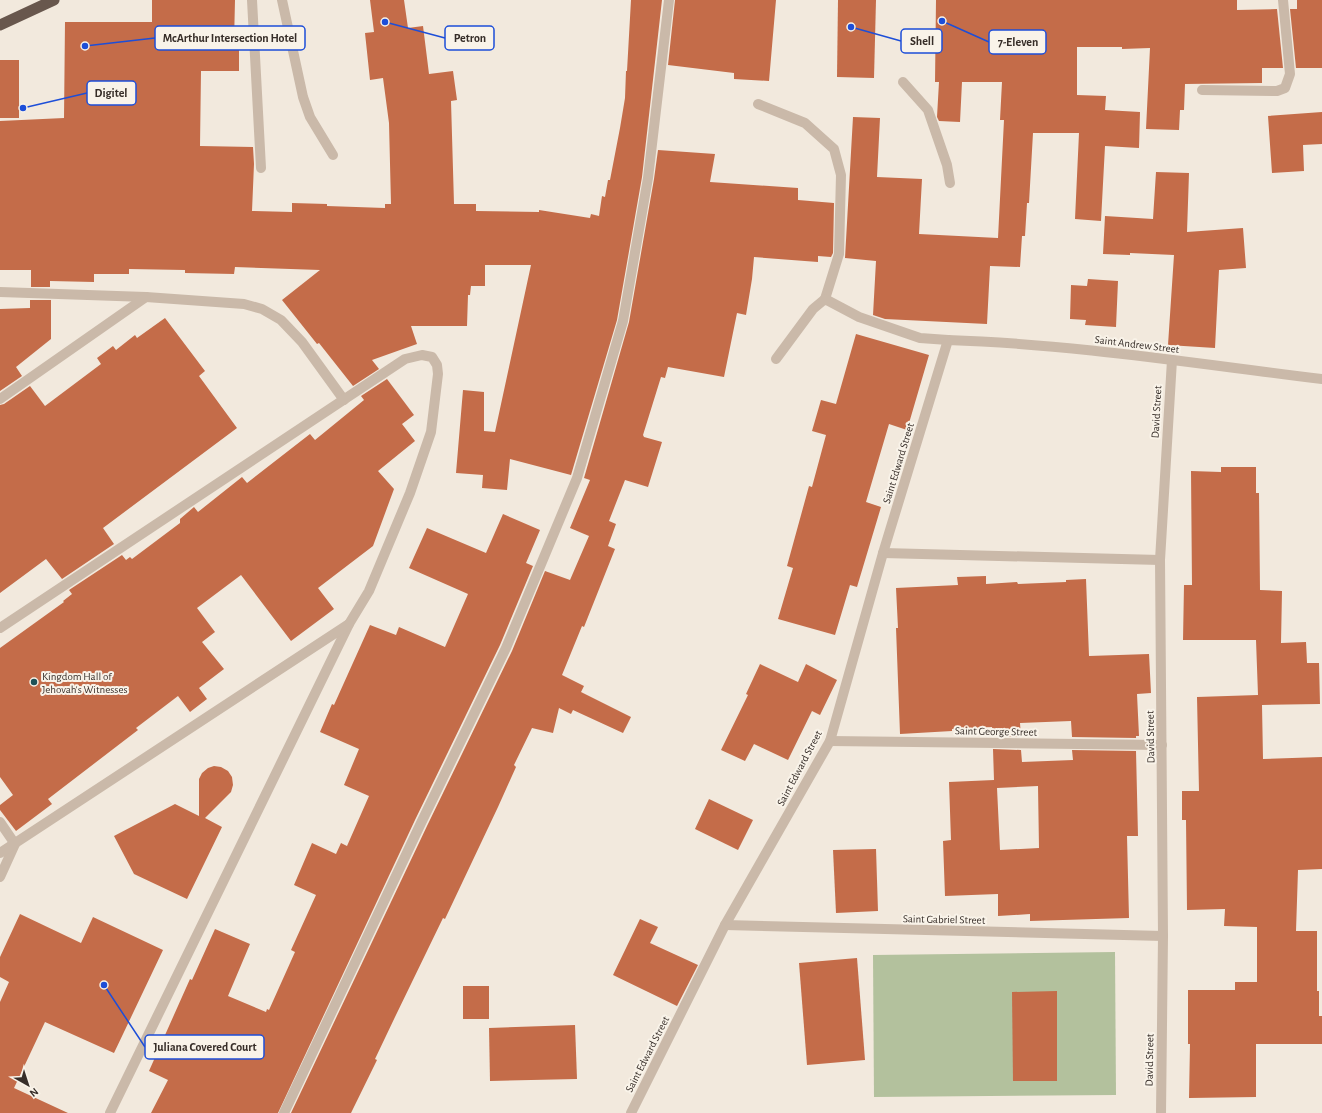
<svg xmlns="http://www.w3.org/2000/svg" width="1322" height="1113" viewBox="0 0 1322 1113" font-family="'Alegreya Sans',sans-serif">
	<rect width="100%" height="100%" fill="#f2e9dd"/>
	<path fill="#b3c19d" d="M1115 952 1116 1095 874 1097 873 955Z"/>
	<g fill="#c46c49" fill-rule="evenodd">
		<path d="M152 0H235L234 43H239V71H201L200 146 253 147 254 164 252 211 292 212V203L327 204V206L385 208V204H391L389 123 383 78 370 80 365 33 374 32 370 0H404L408 28 423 26 429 74 453 71 457 100 451 101 454 204H476V211L539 212V210L590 218 591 214 599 216 602 196 605 197 608 180H610L620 128 625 98 626 71H627L631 0H662L642 177 617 320 571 475 510 459 507 490 482 488 483 475 456 473 463 390 484 392V431L495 432 531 265H485V286H471L470 295H468L467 326H411L417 344 372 360 379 369 353 386 319 343 317 344 282 300 320 270 235 267 234 274 185 273V270L129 269V274H94V282L50 281V287H31V270H0V121L64 118 65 22H152Z"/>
		<path d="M675 0H776L769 81 734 79V73L668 65Z"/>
		<path d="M838 0H876L874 78 837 77Z"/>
		<path d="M936 0H1237V10L1277 9 1283 68H1262V83L1185 84 1184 110H1180L1179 130 1146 129 1150 48 1122 49V47H1077V95L1106 96 1105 110 1140 112 1139 148 1105 146 1101 221 1075 219 1079 133H1033L1029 203H1027L1025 236H1022L1020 267 990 266 987 324 885 319 873 315 876 261 845 258 853 117 880 118 877 177 922 179 919 234 998 238 1004 120H1000L1002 82H962L960 122 939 121 937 117 939 82H935Z"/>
		<path d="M1297 0H1322V68H1296L1290 9H1297Z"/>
		<rect x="0" y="60" width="19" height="58"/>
		<path d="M1322 112V144L1303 145 1304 171 1272 173 1268 116Z"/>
		<path d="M658 150 715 154 710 182 798 188V200L834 203 833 253 831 257 818 256V262L754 257 752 279 746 315 737 313 724 377 668 367 665 378 661 377 643 435 644 437 662 442 648 487 625 480 609 521 616 524 608 546 615 549 584 627 582 626 562 675 584 686 581 692 631 717 623 733 573 710 571 714 559 708 553 733 532 728 514 765 516 767 498 807 445 919 443 918 395 1017 375 1059 377 1060 351 1113H291L427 826 512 651 545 571 570 580 589 536 570 528 590 480 584 478 629 322 654 179Z"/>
		<path d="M1156 172 1189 173 1187 232 1243 228 1246 268 1219 270 1215 348 1168 345 1174 255 1130 253V255L1103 254 1105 216 1153 219Z"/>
		<path d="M1088 279 1118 281 1116 327 1085 325 1086 320 1070 319 1071 285 1087 286Z"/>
		<path d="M30 300H51V339L16 367 22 376 0 391V309L30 308Z"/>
		<path d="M165 318 205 371 199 376 237 428 103 528 114 544 62 579 46 559 0 593V405L4 404 30 386 45 406 101 364 97 358 113 346 116 350 135 335 137 338Z"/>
		<path d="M856 334 929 355 907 430 889 424 866 502 881 507 857 587 850 585 835 635 778 619 793 568 787 566 809 486 812 487 826 435 812 431 821 400 836 404Z"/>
		<path d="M387 379 414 415 402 424 415 441 378 471 394 489 373 546 318 588 334 609 291 641 241 575 197 608 215 632 202 642 224 669 199 688 207 699 190 712 178 696 136 728 138 730 48 799 52 804 16 831 0 810V805L13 795 0 777V648L64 602 63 601 72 594 69 590 122 555 126 560 130 557 132 559 180 523V519L194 507 198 512 242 477 247 483 310 434 315 440 364 400 361 396Z"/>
		<path d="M1221 467H1256V493H1259L1260 590 1282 591 1281 643 1306 642 1307 663H1319L1320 704 1262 705 1263 759 1322 757V869L1298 870 1296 931H1317V991H1319V1016H1322V1044H1256V1097L1189 1098 1190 1044H1188V990H1235V982H1257V927L1224 926 1225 909 1187 910 1186 820H1182V791H1199L1197 697 1258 695 1256 640H1183L1184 585H1192L1191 471 1221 472Z"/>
		<path d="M503 514 540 530 526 563 533 566 500 645 415 820 278 1113H151L168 1080 149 1071 190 979 192 980 215 929 250 944 228 996 266 1012 267 1009 269 1010 295 952 291 950 316 895 294 885 312 843 336 854 341 843 347 846 369 796 344 785 359 749 320 732 332 704 334 705 370 625 396 635 399 627 445 647 468 594 409 568 427 528 486 553Z"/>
		<path d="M986 576V584L1017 582 1018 584 1066 582V580L1086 579 1089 656 1149 654 1151 693 1137 694 1139 736H1136V738L1072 737 1071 721 1020 723 1021 737 993 736 992 727 952 729V731L900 734 896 628H898L896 588 958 585 957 577Z"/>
		<path d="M760 664 798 682 806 664 837 680 820 715 812 711 788 760 754 744 745 761 721 750 748 695 746 694Z"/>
		<path d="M993 749 1021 750 1022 762 1073 760 1072 750 1136 751 1138 836H1127L1129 918 1030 921V914L998 916V894L945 896 943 841 951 840 949 782 994 780ZM1038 786 1039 848 1000 850 997 788Z"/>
		<path d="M214 766 221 767 228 771 232 777 233 785 231 792 205 818 222 827 187 899 134 874 114 836 175 804 199 816V779L202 773 208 768Z"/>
		<path d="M709 799 753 820 738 850 695 829Z"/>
		<path d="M876 849 878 911 836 913 833 850Z"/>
		<path d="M20 914 81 943 93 917 163 950 114 1053 45 1022 14 1088 68 1113H0V1002L9 982 0 977V957Z"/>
		<path d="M640 919 658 927 650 943 698 965 677 1006 613 975Z"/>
		<path d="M857 958 865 1060 807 1065 799 963Z"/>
		<rect x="463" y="986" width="26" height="33"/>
		<path d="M1057 991V1081H1013L1012 992Z"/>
		<path d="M575 1025 577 1079 490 1081 489 1028Z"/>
	</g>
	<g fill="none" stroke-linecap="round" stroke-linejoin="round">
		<g stroke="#cab9a9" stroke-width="10">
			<path d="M252 0 261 168"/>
			<path d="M282 0 303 97 310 117 333 155"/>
			<path d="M903 82 928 110 947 165 950 183"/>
			<path d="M1202 90 1277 91 1285 88 1290 74 1283 0"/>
			<path d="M758 104 805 123 834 149 841 175 839 254 825 299"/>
			<path d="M776 359 813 309 825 299 859 317 920 338 948 340"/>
		</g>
		<g stroke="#cab9a9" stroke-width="10">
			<path d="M0 292 146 297 244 304 262 309 281 320 302 342 344 400"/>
			<path d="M0 399 146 297"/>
			<path d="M883 553 1160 560"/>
			<path d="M0 628 405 359 422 355 432 357 437 365 438 374 431 432 410 493 369 591 349 624 110 1113"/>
			<path d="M830 741 1162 745"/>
			<path d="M0 822 15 844 0 877"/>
			<path d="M0 853 349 624"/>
			<path d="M725 925 1163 936"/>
			<path d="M284 1113 421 823 506 648 577 478 623 321 648 178 669 0"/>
			<path d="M631 1113 725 925 830 741 883 553 948 340C1073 344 1198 364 1322 379"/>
			<path d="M1161 1113 1163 936 1160 560 1172 360"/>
		</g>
		<path stroke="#68574d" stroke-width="11" d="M0 25 54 0"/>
	</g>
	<circle fill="#1f5258" stroke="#f9f3e9" stroke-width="1.5" cx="34" cy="682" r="4"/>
	<g text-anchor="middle" stroke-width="4" stroke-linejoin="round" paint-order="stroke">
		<g font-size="11" fill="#372e29" stroke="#f9f3e9">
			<text transform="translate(1137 344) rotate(7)" y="4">Saint Andrew Street</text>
			<text transform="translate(1156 412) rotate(-87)" y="4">David Street</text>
			<text transform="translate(898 463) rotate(-73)" y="4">Saint Edward Street</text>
			<text transform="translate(996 731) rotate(1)" y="4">Saint George Street</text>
			<text transform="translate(1150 737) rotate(-91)" y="4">David Street</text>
			<text transform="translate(799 768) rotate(-62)" y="4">Saint Edward Street</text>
			<text transform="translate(944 919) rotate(1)" y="4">Saint Gabriel Street</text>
			<text transform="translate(647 1054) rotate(-63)" y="4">Saint Edward Street</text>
			<text transform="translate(1149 1060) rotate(-89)" y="4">David Street</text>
		</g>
		<g font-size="11" fill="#372e29" stroke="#f9f3e9" text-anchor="start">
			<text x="42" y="680">Kingdom Hall of<tspan x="42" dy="13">Jehovah's Witnesses</tspan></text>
		</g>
	</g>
	<path fill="none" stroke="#1d4ed8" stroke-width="1.5" d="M385 22L445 38M85 46L155 38M851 27L901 41M942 21L989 42M23 108L87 93M104 985L145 1047"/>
	<g fill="#1d4ed8" stroke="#f9f3e9" stroke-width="1.5">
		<circle cx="385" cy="22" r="4"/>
		<circle cx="85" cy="46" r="4"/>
		<circle cx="851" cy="27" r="4"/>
		<circle cx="942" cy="21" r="4"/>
		<circle cx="23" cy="108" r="4"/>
		<circle cx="104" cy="985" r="4"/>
	</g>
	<g fill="#f9f3e9" stroke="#1d4ed8" stroke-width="1.5">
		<rect x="445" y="26" width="49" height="24" rx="4"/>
		<rect x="155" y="26" width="150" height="24" rx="4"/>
		<rect x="901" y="29" width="41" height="24" rx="4"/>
		<rect x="989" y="30" width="57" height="24" rx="4"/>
		<rect x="87" y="81" width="49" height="24" rx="4"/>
		<rect x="145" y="1035" width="119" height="24" rx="4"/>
	</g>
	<g font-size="12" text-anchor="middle" font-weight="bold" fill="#372e29">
		<text x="470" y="42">Petron</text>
		<text x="230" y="42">McArthur Intersection Hotel</text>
		<text x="922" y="45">Shell</text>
		<text x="1018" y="46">7-Eleven</text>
		<text x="111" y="97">Digitel</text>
		<text x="205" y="1051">Juliana Covered Court</text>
	</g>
	<g transform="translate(28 1085) rotate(141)" stroke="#f9f3e9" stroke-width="3" paint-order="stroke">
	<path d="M0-3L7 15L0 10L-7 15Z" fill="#372e29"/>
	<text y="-6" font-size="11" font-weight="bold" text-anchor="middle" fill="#372e29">N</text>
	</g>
</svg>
